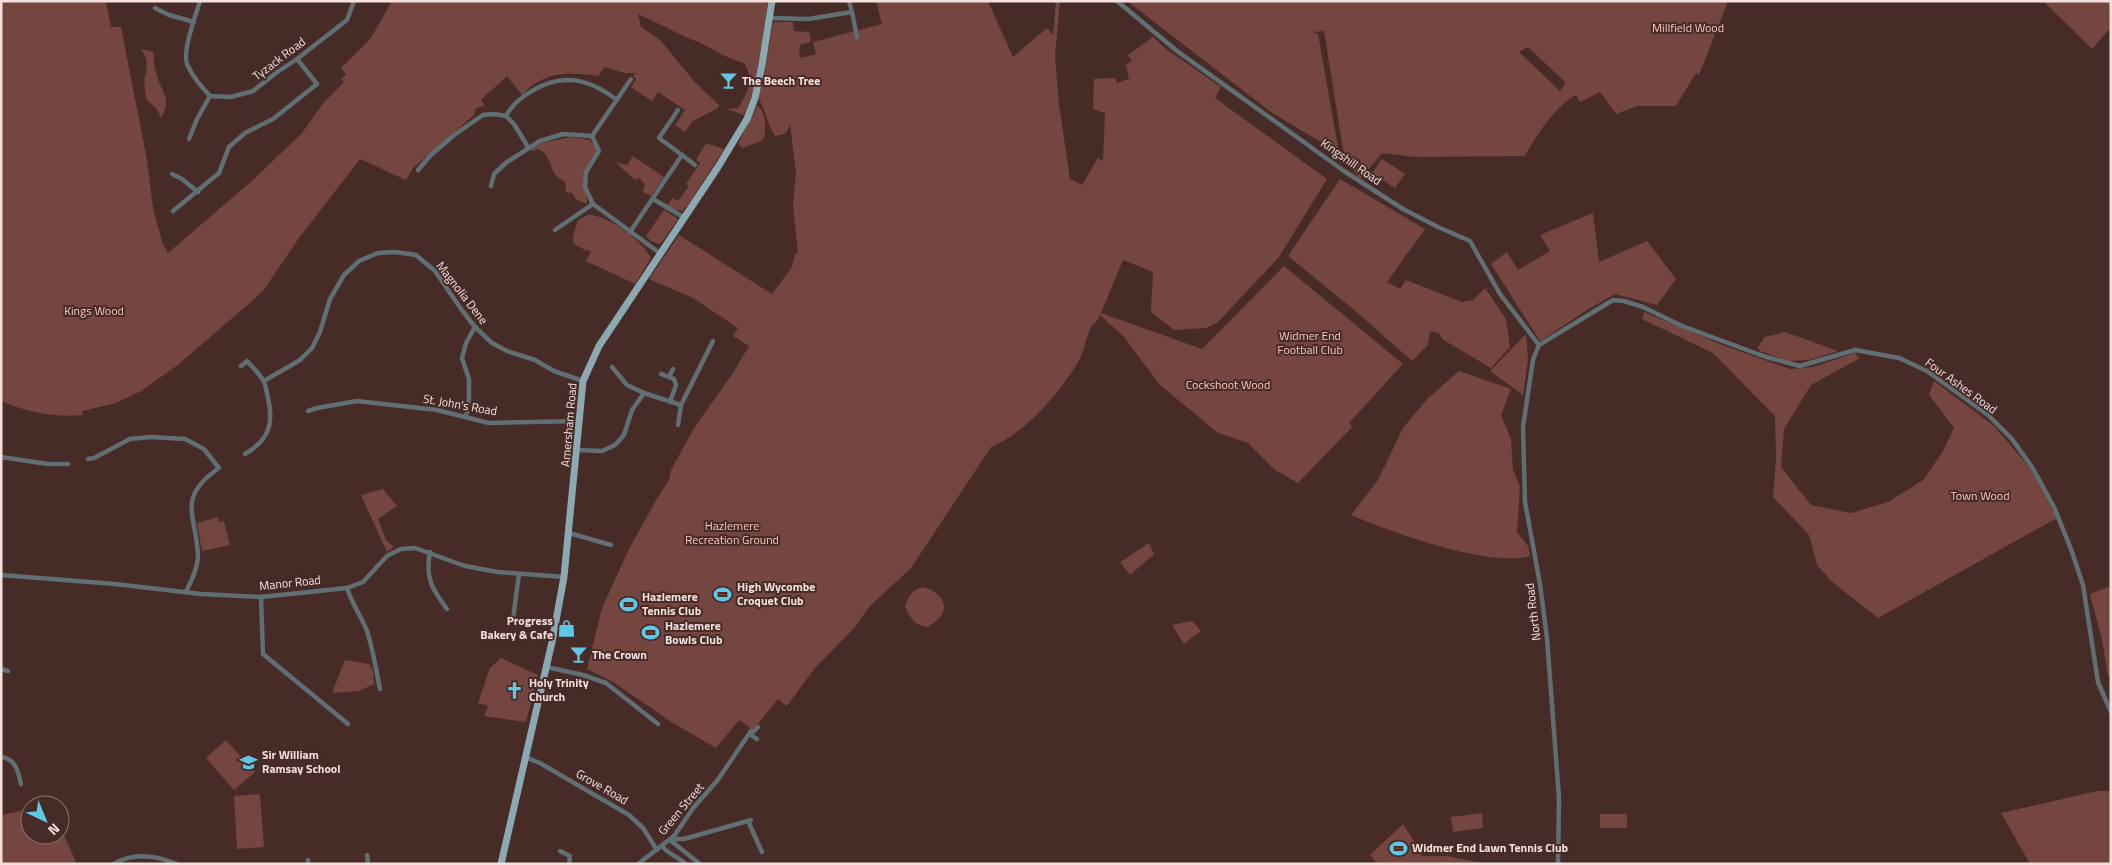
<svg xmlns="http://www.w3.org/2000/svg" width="2112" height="865" viewBox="0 0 2112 865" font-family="'Titillium Web',sans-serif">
	<rect width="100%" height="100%" fill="#472b27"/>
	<g fill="#75453f" fill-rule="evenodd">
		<path d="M1 1H106L111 27H121L147 160 153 208 162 242 168 253 255 178 302 133 324 102 344 82 341 79 346 75 341 68 371 38 392 1H768C763 35 759 86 744 115L727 109 738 108C747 95 755 78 744 63 723 58 709 45 690 39L638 14 641 27 660 40 694 81 719 105 718 108 693 121 685 132 675 125 685 110 658 92 652 101 631 87 636 79 633 76 636 73H624L605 67 598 76C568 72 544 71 522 95L507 76 481 100 485 106 476 108 474 115 413 168 406 180 360 159 299 238 263 291 253 300 178 365 141 391 116 403 82 411 83 415C55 418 27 412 1 401Z"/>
		<path d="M876 1H988L1013 57 1047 28 1053 35 1056 1H1060L1055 56 1059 104 1070 179 1082 185 1098 158 1103 161 1105 113 1093 109 1094 79 1115 78 1117 83 1129 79 1126 64 1132 61 1128 55 1153 37 1166 49 1221 87 1215 98 1327 179 1279 257 1217 323 1206 328 1174 330 1151 312 1153 272 1123 260 1101 313 1202 349 1284 266 1403 364 1349 423 1352 427 1298 483 1275 470 1248 443 1218 433 1160 385 1124 337 1100 315C1098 321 1094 323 1091 327 1085 338 1085 351 1078 362 1060 393 1024 434 991 447L911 568 869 607 855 627 814 669 787 706 778 699 753 730 739 720 716 748 673 723 613 682 587 669 602 608 628 551 655 502 669 480 671 470 694 428 733 373 749 346 733 336 738 328 693 298 649 279 679 235 772 294 792 267 795 254 798 252 793 206 796 172 790 125 785 134 775 136C767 124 766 110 758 98L764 76 773 22H793L794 31 809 32 811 40 809 43 801 44 799 51 801 58 816 54 813 42 882 24Z"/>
		<path d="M1127 1H1728L1699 75 1696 73 1676 106H1637L1616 114 1600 92 1580 102 1576 95C1556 105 1536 136 1525 156L1415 157 1382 153 1360 179 1348 164 1343 149 1324 31 1313 32 1318 34 1339 153 1271 112ZM1528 47 1566 83 1560 91 1519 52Z"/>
		<path d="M2043 1H2111V27L2092 49Z"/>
		<path d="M141 49 153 52C154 59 154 66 156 73 161 92 173 98 161 118L157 109 146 99C146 93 143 83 145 77 148 65 148 60 141 49Z"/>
		<path d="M757 105C766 112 767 129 763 140L743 148 738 144Z"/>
		<path d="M571 137 590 140 597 149C595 159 586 166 584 175 582 186 588 194 587 204L577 200 571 192 568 194 565 189 566 185 564 181C546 174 555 155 537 149L533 151 531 149 542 143Z"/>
		<path d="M706 143 724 149 688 205 682 211 667 207 672 198 678 201 689 186 686 184 700 163 696 160Z"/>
		<path d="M633 156 664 177 651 196 643 192 645 184 639 178 635 180 615 162 627 165Z"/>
		<path d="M1382 159 1405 174 1395 188 1372 173Z"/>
		<path d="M1340 179 1425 229 1387 282 1400 289 1406 280 1462 302 1473 300 1485 288 1506 319 1510 347 1491 368 1442 339 1440 334 1430 331 1428 345 1412 361 1359 314 1288 256Z"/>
		<path d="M664 210 678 219 662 242 659 244 651 241 646 236Z"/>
		<path d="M1593 213 1599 262 1647 241 1676 279 1657 305 1615 294 1587 310 1540 341 1491 264 1507 252 1518 270 1550 251 1540 235Z"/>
		<path d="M588 215C607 214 643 241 651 258L635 284 586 261 591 251 585 250 574 244 573 237 578 220Z"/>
		<path d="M1644 312 1725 346 1790 369 1813 367 1855 353 1860 358 1811 385 1784 429 1781 467 1811 505 1851 513 1888 502 1923 480 1942 453 1954 428 1929 395 1934 381 1994 426 2030 468 2057 518 1878 618 1831 581 1817 565 1809 535 1773 497 1776 459 1775 416 1713 353 1642 319Z"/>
		<path d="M1785 332 1838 351 1809 360 1788 361 1760 351 1757 348 1765 337Z"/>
		<path d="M1526 334 1528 359 1523 395 1490 371Z"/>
		<path d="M1459 371 1511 389 1501 415 1511 439 1513 470 1520 486 1517 532 1528 546 1530 556C1489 568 1391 532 1351 515L1378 480 1403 428 1428 398Z"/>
		<path d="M383 489 397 506 378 519 386 540 394 547 387 552 361 495Z"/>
		<path d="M218 517 219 522 224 521 230 545 202 551 197 523Z"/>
		<path d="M1149 543 1154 554 1130 575 1120 562Z"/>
		<path d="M2111 586V675L2108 676 2102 640 2090 594Z"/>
		<path d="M923 587C935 590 951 601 941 616 938 620 932 624 928 627 914 625 911 619 905 607 908 596 912 590 923 587Z"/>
		<path d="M1192 621 1201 631 1184 644 1172 625Z"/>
		<path d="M501 658 538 675 526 722 484 716 488 706 478 703 490 668Z"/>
		<path d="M345 660 369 664 373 670 374 684 359 691 332 693Z"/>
		<path d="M226 740 255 772 234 790 206 758Z"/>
		<path d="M2097 791H2111V864H2030L2001 813Z"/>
		<path d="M260 794 264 847 237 849 234 796Z"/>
		<path d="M30 809V835H60V818L65 838 77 864H1V815Z"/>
		<path d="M1482 813 1483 828 1453 832 1451 817Z"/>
		<rect x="1600" y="814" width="27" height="14"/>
		<path d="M1403 824 1422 853 1421 856H1447L1485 864H1378L1370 855Z"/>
	</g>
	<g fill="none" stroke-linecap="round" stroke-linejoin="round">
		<g stroke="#606f74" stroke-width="4.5">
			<path d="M200 1C196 15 182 51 187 64 192 76 201 86 210 96L231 97 253 91 276 73 297 59 347 20 354 1"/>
			<path d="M849 1 852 12"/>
			<path d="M1117 1 1177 51 1344 171 1403 209 1438 227 1470 241 1500 294 1539 345 1533 360 1523 427 1525 502 1540 584 1547 638 1559 798 1558 864"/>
			<path d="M155 8 169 15 194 22"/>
			<path d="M770 18 808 19 852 12 857 37"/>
			<path d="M506 116C511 106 518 100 527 94 559 72 587 77 617 100"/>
			<path d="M592 136 631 79"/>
			<path d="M189 139 197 119 210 96"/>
			<path d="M682 155 695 165"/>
			<path d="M418 170 430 156 454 135 483 115 494 114 506 116 514 124 528 147"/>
			<path d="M172 174 182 179 198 192"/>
			<path d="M491 186 494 174 507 162 540 141 563 134 592 136 599 151 586 172 585 187 593 204 661 254"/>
			<path d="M653 199 685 218"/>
			<path d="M173 211 219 173 229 147 245 133 273 119 317 84 297 59"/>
			<path d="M555 230 593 204"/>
			<path d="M630 232 682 155 659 138 678 110"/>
			<path d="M1539 345 1613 300 1624 301 1643 307 1682 326 1766 357 1800 366 1855 350 1899 358 1927 371 1988 415 2012 439 2032 467 2054 507 2071 549 2083 585 2098 682 2111 712"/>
			<path d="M241 366 247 361C252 367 261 375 264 382 266 387 267 393 268 398 274 424 269 440 245 454"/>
			<path d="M612 367 627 385 644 393"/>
			<path d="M661 374 674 379 676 385 670 402"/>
			<path d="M669 377 673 369"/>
			<path d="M264 381 300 360 312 348 320 332 330 299 344 275 359 261 378 253 395 252 416 255 435 271 461 309 475 327 492 343 507 351 535 360 554 371 583 381"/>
			<path d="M308 411 317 408 357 401 437 410 489 423 580 421"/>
			<path d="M466 417 469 398V379L462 358 466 343 475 327"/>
			<path d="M678 425 681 405"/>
			<path d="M578 450 602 451 615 445 624 435 632 410 644 393 681 405 713 341"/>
			<path d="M1 457 48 464H68"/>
			<path d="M88 459 94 458 130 439 151 437 185 439 204 449 219 468C176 498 196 514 198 555 198 568 191 581 186 592"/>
			<path d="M569 533 611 545"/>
			<path d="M430 552C425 578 432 589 447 609"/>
			<path d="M1 575 115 584 201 594 261 597 347 588 363 582 387 556 401 549 415 548 465 566 498 572 564 577"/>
			<path d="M347 588C352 604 361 616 367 631 373 649 376 670 380 689"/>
			<path d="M261 597 263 654 348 724"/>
			<path d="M513 619 519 574"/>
			<path d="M546 667 583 675 606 683 658 724"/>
			<path d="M1 669 8 671"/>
			<path d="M750 734 757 739"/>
			<path d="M1 757C16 759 18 771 21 784"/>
			<path d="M525 757 540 763 629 815 643 828 657 850"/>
			<path d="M748 821 762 852"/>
			<path d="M671 839H684L751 820"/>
			<path d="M670 840 700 864"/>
			<path d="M662 846C668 854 678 857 686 864"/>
			<path d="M560 851 570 856 569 864"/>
			<path d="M367 855 368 864"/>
			<path d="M114 864C133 852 157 856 177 864"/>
			<path d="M308 864V860"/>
			<path d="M638 864 674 836 694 807 717 781 751 731 753 732 758 727"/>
		</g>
		<path stroke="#8ba9b3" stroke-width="7" d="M501 864 552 642 564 577 583 381 599 346 718 167 747 119 755 98 762 65 772 1"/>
	</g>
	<defs>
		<symbol id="bar-bare" viewBox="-9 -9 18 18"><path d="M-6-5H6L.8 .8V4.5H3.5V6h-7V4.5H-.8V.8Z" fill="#5dc7e8" stroke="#472b27" stroke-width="2.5" paint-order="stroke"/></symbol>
		<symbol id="stadium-bare" viewBox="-9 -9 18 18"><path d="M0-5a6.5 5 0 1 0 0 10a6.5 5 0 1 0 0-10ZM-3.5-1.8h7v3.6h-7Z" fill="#5dc7e8" stroke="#472b27" stroke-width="2.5" paint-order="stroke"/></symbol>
		<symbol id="shop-bare" viewBox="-9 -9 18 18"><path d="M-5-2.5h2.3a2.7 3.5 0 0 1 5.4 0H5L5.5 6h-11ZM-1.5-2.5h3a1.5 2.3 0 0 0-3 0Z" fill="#5dc7e8" stroke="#472b27" stroke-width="2.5" paint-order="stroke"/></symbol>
		<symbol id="church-bare" viewBox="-9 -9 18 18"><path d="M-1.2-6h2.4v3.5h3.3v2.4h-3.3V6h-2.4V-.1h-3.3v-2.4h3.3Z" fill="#5dc7e8" stroke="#472b27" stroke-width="2.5" paint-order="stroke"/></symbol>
		<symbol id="school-bare" viewBox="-9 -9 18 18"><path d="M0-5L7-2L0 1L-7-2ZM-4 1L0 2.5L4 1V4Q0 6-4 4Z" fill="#5dc7e8" stroke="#472b27" stroke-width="2.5" paint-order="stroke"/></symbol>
	</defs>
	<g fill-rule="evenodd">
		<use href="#bar-bare" x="716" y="68" width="25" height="25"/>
		<use href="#stadium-bare" x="710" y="582" width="25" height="25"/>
		<use href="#stadium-bare" x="616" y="592" width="25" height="25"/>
		<use href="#shop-bare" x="554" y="616" width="25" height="25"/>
		<use href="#stadium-bare" x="638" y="620" width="25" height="25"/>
		<use href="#bar-bare" x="566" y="642" width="25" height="25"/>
		<use href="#church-bare" x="502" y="678" width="25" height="25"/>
		<use href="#school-bare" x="236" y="750" width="25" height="25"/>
		<use href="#stadium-bare" x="1386" y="836" width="25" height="25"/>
	</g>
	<g text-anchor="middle" stroke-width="4" stroke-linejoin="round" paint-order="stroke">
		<g font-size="12" fill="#fec8bf" stroke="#472b27">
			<text x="1688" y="32">Millfield Wood</text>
			<text x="94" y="315">Kings Wood</text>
			<text x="1310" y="340">Widmer End<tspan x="1310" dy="14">Football Club</tspan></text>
			<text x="1228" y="389">Cockshoot Wood</text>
			<text x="1980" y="500">Town Wood</text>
			<text x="732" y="530">Hazlemere<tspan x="732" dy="14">Recreation Ground</tspan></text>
		</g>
		<g font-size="12" fill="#f4e1de" stroke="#472b27">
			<text transform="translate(279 59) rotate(-37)" y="4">Tyzack Road</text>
			<text transform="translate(1351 162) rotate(35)" y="4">Kingshill Road</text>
			<text transform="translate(462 293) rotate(52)" y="4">Magnolia Dene</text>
			<text transform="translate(1961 386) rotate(36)" y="4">Four Ashes Road</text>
			<text transform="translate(460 405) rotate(10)" y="4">St. John's Road</text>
			<text transform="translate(569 425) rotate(-85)" y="4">Amersham Road</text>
			<text transform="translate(290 583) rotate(-6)" y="4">Manor Road</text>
			<text transform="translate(1533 612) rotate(-97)" y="4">North Road</text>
			<text transform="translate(602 787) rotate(30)" y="4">Grove Road</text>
			<text transform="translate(681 809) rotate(-50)" y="4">Green Street</text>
		</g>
		<g font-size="12" font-weight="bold" fill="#f4e1de" stroke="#472b27" text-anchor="start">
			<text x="742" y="85">The Beech Tree</text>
			<text x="737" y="591">High Wycombe<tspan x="737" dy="14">Croquet Club</tspan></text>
			<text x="642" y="601">Hazlemere<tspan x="642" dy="14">Tennis Club</tspan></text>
			<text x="553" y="625" text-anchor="end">Progress<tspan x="553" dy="14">Bakery &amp; Cafe</tspan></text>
			<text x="665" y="630">Hazlemere<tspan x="665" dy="14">Bowls Club</tspan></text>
			<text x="592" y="659">The Crown</text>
			<text x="529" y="687">Holy Trinity<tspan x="529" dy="14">Church</tspan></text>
			<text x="262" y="759">Sir William<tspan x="262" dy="14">Ramsay School</tspan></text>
			<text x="1412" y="852">Widmer End Lawn Tennis Club</text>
		</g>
	</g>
	<rect width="2112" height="865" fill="none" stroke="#f4e1de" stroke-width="5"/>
	<g transform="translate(45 820) rotate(136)"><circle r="24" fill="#472b27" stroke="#8c7470"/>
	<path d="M0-4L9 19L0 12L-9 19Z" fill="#5dc7e8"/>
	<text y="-8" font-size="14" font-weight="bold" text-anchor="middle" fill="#f4e1de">N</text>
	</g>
</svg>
